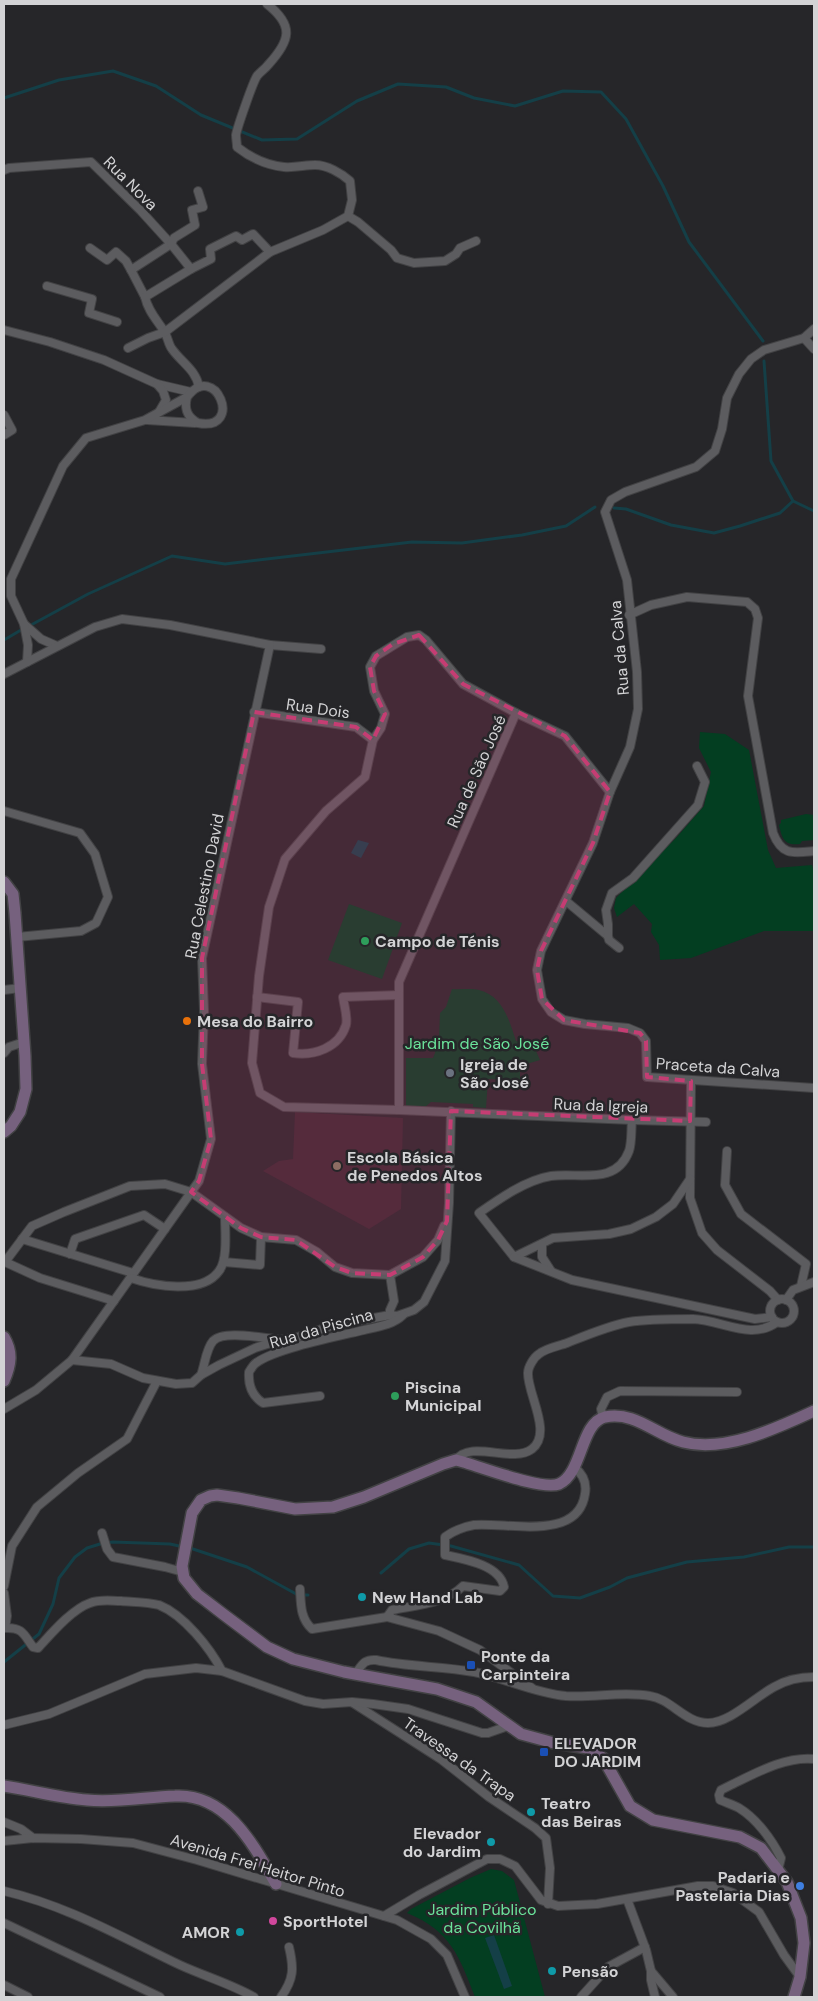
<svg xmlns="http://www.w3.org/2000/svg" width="818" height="2001" viewBox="0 0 818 2001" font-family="'DM Sans',sans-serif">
	<rect width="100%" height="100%" fill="#262629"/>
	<path fill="#3a272f" d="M295 1112 403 1118 401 1209 369 1229 263 1171 279 1161 293 1159Z"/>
	<g fill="#033e21">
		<path d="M700 732 725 734 749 750 768 850 776 868 812 865 814 871V931H764L691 958 660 960 659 945 651 932 652 924 634 904 617 917 614 908 616 898 676 838 704 806 711 772 699 748Z"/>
		<path d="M806 814 814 815V840L802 841 800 844C784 846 782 838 779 825L781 823V820Z"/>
		<path d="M349 904 402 923 382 979 328 960Z"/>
		<path d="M452 989C460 990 471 988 479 990 503 996 509 1020 516 1041L533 1044 540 1060 520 1066V1080L488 1079 486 1108 473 1107V1104L431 1102 425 1107H406V1058H433L435 1053 436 1038 439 1037 440 1013 446 1007Z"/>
		<path d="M491 1869 502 1871 514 1880 545 1997H475C459 1956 451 1931 407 1913L411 1909 470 1878Z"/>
	</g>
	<g fill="#143f47">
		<path d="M358 840 369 843 361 858 351 853Z"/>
		<path d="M494 1935 512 1986 504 1989 485 1938Z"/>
	</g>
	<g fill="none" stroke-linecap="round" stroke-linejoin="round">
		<g stroke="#143f47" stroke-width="3">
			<path d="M4 98 59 80 113 71 156 86 201 115 262 140 297 139 357 101 398 84 446 87 474 98 515 106 563 91 601 92 626 119 663 186 689 242 763 341"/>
			<path d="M764 361 771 461 793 501 814 511"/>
			<path d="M614 508 626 509 671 525 714 533 740 526 780 513 793 501"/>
			<path d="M31 625 88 594 172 556 225 564 412 542 462 543 522 535 566 526 595 507"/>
			<path d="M4 640 21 630"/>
			<path d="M381 1573 409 1549 429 1543 451 1546 519 1565 553 1596 580 1598 610 1587 627 1578 687 1562 744 1557 789 1547H814"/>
			<path d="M4 1662 39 1634 53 1604 59 1578 75 1557 87 1548 100 1544 113 1542 170 1544 193 1549 247 1567 298 1595H308"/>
		</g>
		<defs>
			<g id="street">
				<path d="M4 170 9 168 91 162 141 211 171 244 131 270 145 297 191 269"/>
				<path d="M198 191 203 207 192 210 195 225 174 238 171 244 191 269 211 259 210 249 236 236 242 240 253 234 270 252"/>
				<path d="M348 216 358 222 391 250 397 258 414 263 445 261 456 254 460 248 476 241"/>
				<path d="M90 248 107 260 116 252 126 261 131 270"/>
				<path d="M47 286 92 299 89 313 117 322"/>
				<path d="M145 297C148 311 157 320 164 331 168 337 168 344 172 349 182 363 196 370 199 387"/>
				<path d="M814 329 804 338 764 350 751 359 739 374 727 398 722 429 715 451 696 467 625 492 611 500 605 512 627 580 637 672 638 709 630 747 610 792 593 843 541 951 537 970 542 999 551 1012 564 1020 585 1024 628 1028 640 1033 646 1041 647 1077 814 1088"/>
				<path d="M4 330 50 342 104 360 157 384 191 392"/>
				<path d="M804 338 814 349"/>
				<path d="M128 348 148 338 165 332 270 252 323 230 348 216 352 200 350 181C341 173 327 165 315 165 305 165 295 168 284 167 266 165 251 158 237 147 237 143 236 139 236 135 237 128 253 82 257 76 260 72 265 69 268 65 290 41 295 26 267 4"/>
				<path d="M157 384 163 391 166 400 159 412"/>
				<path d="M4 415 12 430 4 435"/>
				<path d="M147 420 195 423"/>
				<path d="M629 615 651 605 687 597 747 602 755 609 758 618 748 696 773 833C782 856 793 853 814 851"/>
				<path d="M24 624 41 639 57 646"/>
				<path d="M419 635 426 640 463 684 516 713 399 982V1110L284 1107 260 1093 252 1063 259 976 269 907 285 859 326 811 365 777 373 740 381 728 385 714 374 691 370 667 376 656 407 637Z"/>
				<path d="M270 645 321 649"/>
				<path d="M27 662 28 645 24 624 11 596V579L63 466 86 438 145 420 187 397C215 359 245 432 198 423 187 417 184 409 187 397"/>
				<path d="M4 674 95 627 122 619 170 625 270 645 202 958 204 1011 202 1064 211 1139 199 1181 72 1360 36 1390 4 1409"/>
				<path d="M254 712 356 727 373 740"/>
				<path d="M516 713 565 736 610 792"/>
				<path d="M4 811 80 833 95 854 108 897 96 923 81 931 17 937"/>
				<path d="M566 901 608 936V924L606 910 612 893 633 878 698 805 705 782 697 766"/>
				<path d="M608 936 609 940 619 948"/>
				<path d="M4 990 20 988"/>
				<path d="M257 997 298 1002 293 1053C314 1056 339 1048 346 1025 348 1018 344 1005 343 997L399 995"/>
				<path d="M4 1053 9 1047 24 1042"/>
				<path d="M691 1081 690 1198 702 1233 717 1250 770 1291 778 1300"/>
				<path d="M399 1110 632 1120 706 1122"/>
				<path d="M632 1120C631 1130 632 1142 629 1151 616 1186 579 1172 551 1176 526 1180 499 1199 479 1213L514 1257 553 1238 609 1234 631 1229 656 1217 673 1204 690 1179"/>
				<path d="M727 1151 725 1185 741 1214 806 1264 801 1286"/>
				<path d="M22 1239 133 1273"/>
				<path d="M542 1244V1257L551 1271"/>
				<path d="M70 1254 75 1239 144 1215 165 1229"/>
				<path d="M514 1257 572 1280 755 1319 772 1317"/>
				<path d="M224 1262 260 1265 261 1237"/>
				<path d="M390 1275 423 1257 438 1240 444 1226"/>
				<path d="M390 1275 394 1301 390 1310V1315"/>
				<path d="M131 1278C154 1286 202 1295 219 1271 228 1260 225 1231 225 1217"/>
				<circle cx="782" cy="1311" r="12"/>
				<path d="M786 1300 793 1290 814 1282"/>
				<path d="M114 1301 40 1278 5 1262 32 1226 64 1212 130 1186 165 1184 191 1192 241 1228 261 1237 296 1240 317 1252 335 1267 352 1273 390 1275"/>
				<path d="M72 1360 111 1364 143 1378 176 1384 192 1383 201 1375 219 1365 255 1348 280 1340 298 1337 331 1326 390 1315 397 1316 414 1310 424 1302 445 1261 449 1203 451 1111"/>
				<path d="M201 1375C205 1364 206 1349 213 1341 223 1330 261 1338 276 1339"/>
				<path d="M320 1396 263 1403C252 1396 248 1386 249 1372 251 1369 253 1365 256 1363 274 1349 339 1336 364 1330 377 1327 393 1325 403 1315"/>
				<path d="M603 1418 601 1409 607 1397 620 1391 737 1392"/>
				<path d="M456 1460C471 1439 512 1464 532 1449 553 1433 527 1393 528 1373 528 1367 534 1357 539 1354 546 1348 559 1346 567 1343 587 1335 608 1326 629 1322 646 1319 676 1319 693 1319 722 1320 752 1341 777 1322"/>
				<path d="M102 1533 107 1549 113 1557 165 1567 183 1572"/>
				<path d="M4 1586 12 1546 37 1507 78 1473 127 1439 157 1381"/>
				<path d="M300 1589C301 1604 300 1618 312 1629L387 1617"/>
				<path d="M4 1593 7 1616 5 1628C23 1627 24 1635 33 1647L38 1648C51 1634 72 1609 90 1603 100 1599 111 1601 121 1601 132 1602 148 1602 159 1605 184 1615 210 1648 222 1671"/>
				<path d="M356 1673C362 1665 364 1659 376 1660 408 1667 441 1666 474 1672 505 1678 534 1693 566 1696 594 1698 623 1691 650 1696 671 1699 685 1723 708 1723 730 1723 755 1697 774 1687 786 1680 800 1677 814 1677"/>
				<path d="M532 1688 480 1650 439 1631 387 1617 392 1610C416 1605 445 1604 463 1586L500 1591 504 1587C500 1565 464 1559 445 1555V1537C453 1531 463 1527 474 1525 507 1522 578 1542 585 1494 587 1483 583 1474 574 1467"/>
				<path d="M353 1703 442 1760 489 1797 535 1828 546 1838 550 1868 548 1904"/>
				<path d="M4 1725 49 1714 145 1674 196 1668 222 1671 305 1701 323 1704 352 1702 373 1704 408 1709 482 1733H488L508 1726"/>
				<path d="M4 1822 21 1829 33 1838"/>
				<path d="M4 1841 33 1838 81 1839 133 1843 197 1860 397 1920 431 1939 447 1955 465 1997"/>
				<path d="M778 1870 781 1858C772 1840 757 1819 739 1808 734 1805 727 1803 720 1800L719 1795 721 1790 729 1786C754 1774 785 1756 814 1759"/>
				<path d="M4 1891C68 1906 121 1937 180 1965 204 1976 231 1984 254 1997"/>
				<path d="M627 1899 646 1950 651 1971 673 1997"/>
				<path d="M384 1916 419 1895 487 1859H500L515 1866 541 1900 558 1906 597 1904 698 1886H713L733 1893 759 1912 784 1955 800 1977"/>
				<path d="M4 1923 160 1997"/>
				<path d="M651 1971V1980L655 1997"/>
				<path d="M4 1985 28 1997"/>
				<path d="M281 1997C294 1979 294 1968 289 1947"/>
				<path d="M581 1997 608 1967 645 1947"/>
			</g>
			<g id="secondary">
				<path d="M4 882 13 894 15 913 25 1056 26 1089 20 1112 11 1126 4 1132"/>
				<path d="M4 1337C13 1352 11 1365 4 1381"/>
				<path d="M4 1786C31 1790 59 1798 87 1800 116 1803 146 1797 175 1796 227 1793 254 1846 276 1884"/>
				<path d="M794 1997 800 1977 804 1943 801 1918 787 1882 761 1848 740 1837 653 1820 630 1806 603 1758 588 1748 554 1743 521 1734 476 1702 437 1689 344 1672 293 1659 267 1647 223 1614 197 1594 184 1578 182 1566 192 1513 201 1500 210 1496 217 1495 238 1498 295 1509 333 1507 364 1497 443 1464 456 1460C477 1465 541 1491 559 1484 583 1473 580 1423 605 1417 636 1411 655 1435 683 1442 725 1453 777 1428 814 1411"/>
			</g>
		</defs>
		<use href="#street" stroke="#424244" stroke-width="10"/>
		<use href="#secondary" stroke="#424244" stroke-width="14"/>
		<use href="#street" stroke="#5c5c5f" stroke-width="8"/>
		<use href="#secondary" stroke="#76617e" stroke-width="11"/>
	</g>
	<path fill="#c53d73" fill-opacity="0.2" stroke="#c53d73" stroke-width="4" stroke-dasharray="10 6" stroke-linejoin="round" d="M419 635 463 684 565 736 610 792 593 843 541 951 537 970 542 999 564 1020 640 1033 646 1041 647 1077 691 1081 690 1121 451 1111 447 1221 438 1240 423 1257 390 1275 352 1273 335 1267 296 1240 261 1237 241 1228 191 1192 199 1181 211 1139 202 1064V958L254 712 356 727 373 740 385 714 374 691 370 667 376 656 393 644Z"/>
	<g fill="#2e9e5b" stroke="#262629" stroke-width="2">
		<circle cx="365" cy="941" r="5"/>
		<circle cx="395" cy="1396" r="5"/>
	</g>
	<circle fill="#e8710a" stroke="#262629" stroke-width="2" cx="187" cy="1021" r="5"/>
	<circle fill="#6b7280" stroke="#262629" stroke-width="2" cx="450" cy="1073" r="5"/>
	<circle fill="#8d6e63" stroke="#262629" stroke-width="2" cx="337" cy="1166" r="5"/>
	<g fill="#0f9aa8" stroke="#262629" stroke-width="2">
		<circle cx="362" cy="1597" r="5"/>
		<circle cx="531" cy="1812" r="5"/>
		<circle cx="491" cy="1842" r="5"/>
		<circle cx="240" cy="1932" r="5"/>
		<circle cx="552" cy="1971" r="5"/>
	</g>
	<g fill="#1a4fb4" stroke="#262629" stroke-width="2">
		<rect x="466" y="1660" width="10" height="10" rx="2.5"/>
		<rect x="539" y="1747" width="10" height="10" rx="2.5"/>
	</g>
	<circle fill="#3f7fe0" stroke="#262629" stroke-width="2" cx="800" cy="1886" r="5"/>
	<circle fill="#d1479c" stroke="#262629" stroke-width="2" cx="273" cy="1921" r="5"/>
	<g text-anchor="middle" stroke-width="5" stroke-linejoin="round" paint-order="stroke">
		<g font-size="16" fill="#d3d3d5" stroke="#262629">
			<text transform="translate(131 183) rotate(45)" y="6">Rua Nova</text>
			<text transform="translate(619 648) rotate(-95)" y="6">Rua da Calva</text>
			<text transform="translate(318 708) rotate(8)" y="6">Rua Dois</text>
			<text transform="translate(476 771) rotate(-66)" y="6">Rua de São José</text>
			<text transform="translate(204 886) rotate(-79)" y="6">Rua Celestino David</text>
			<text transform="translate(718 1067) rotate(4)" y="6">Praceta da Calva</text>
			<text transform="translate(601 1105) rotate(2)" y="6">Rua da Igreja</text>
			<text transform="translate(321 1328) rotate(-16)" y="6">Rua da Piscina</text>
			<text transform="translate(460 1759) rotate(35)" y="6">Travessa da Trapa</text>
			<text transform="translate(258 1865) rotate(17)" y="6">Avenida Frei Heitor Pinto</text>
		</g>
		<g font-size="16" font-weight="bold" fill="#d3d3d5" stroke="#262629" text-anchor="start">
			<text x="375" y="947">Campo de Ténis</text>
			<text x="197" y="1027">Mesa do Bairro</text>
			<text x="460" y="1070">Igreja de<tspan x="460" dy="18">São José</tspan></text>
			<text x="347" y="1163">Escola Básica<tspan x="347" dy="18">de Penedos Altos</tspan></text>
			<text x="405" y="1393">Piscina<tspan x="405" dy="18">Municipal</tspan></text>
			<text x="372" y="1603">New Hand Lab</text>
			<text x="481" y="1662">Ponte da<tspan x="481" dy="18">Carpinteira</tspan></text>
			<text x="554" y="1749">ELEVADOR<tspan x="554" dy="18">DO JARDIM</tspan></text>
			<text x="541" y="1809">Teatro<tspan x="541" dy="18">das Beiras</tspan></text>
			<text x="481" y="1839" text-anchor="end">Elevador<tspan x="481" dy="18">do Jardim</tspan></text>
			<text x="790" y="1883" text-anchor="end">Padaria e<tspan x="790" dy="18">Pastelaria Dias</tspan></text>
			<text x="283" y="1927">SportHotel</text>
			<text x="230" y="1938" text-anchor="end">AMOR</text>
			<text x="562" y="1977">Pensão</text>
		</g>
		<g font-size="16" fill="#6be39b" stroke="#262629">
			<text x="477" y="1049">Jardim de São José</text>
			<text x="482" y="1915">Jardim Público<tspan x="482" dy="18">da Covilhã</tspan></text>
		</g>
	</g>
	<rect width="818" height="2001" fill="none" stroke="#d3d3d5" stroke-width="10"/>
</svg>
